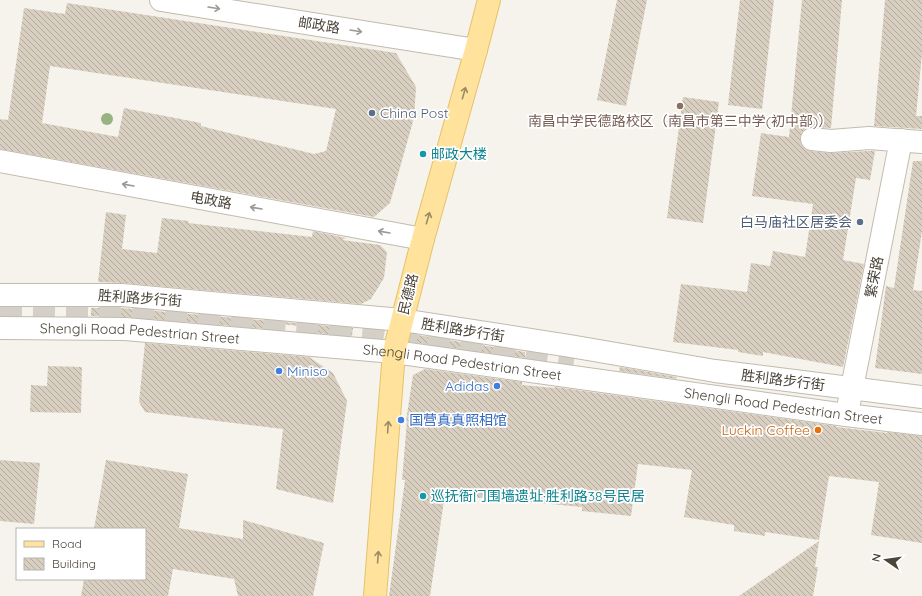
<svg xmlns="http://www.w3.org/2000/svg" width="922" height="596" viewBox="0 0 922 596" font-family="Quicksand,'Noto Sans SC',sans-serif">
	<defs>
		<pattern id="building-back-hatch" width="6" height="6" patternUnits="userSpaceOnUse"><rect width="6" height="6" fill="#d8cfc1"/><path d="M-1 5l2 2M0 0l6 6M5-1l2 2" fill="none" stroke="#b1aa9e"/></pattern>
	</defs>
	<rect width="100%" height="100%" fill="#f6f3ec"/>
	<g fill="url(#building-back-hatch)" fill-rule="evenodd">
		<path d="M617 0H647L626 106 597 100Z"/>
		<path d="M740 0H774L762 109 728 105Z"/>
		<path d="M802 0H842L831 128 813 127 807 128 802 132 800 137 801 144 805 149 810 151 830 153 869 151H875L870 180 856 178 843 260 864 264 843 367 763 352V356L738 352V350L673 342 681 284 747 292 751 263 770 266 773 251 805 257 813 204 752 196 761 133 789 137Z"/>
		<path d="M885 0H922V54L916 116H922V129L874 126Z"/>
		<path d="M67 3 396 53 416 87 414 118 390 203 374 217 0 149V119L8 120 24 8 65 14ZM50 66 336 109 326 151 314 154 201 126V123L124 108 118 137 42 123Z"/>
		<path d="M683 97 719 102 703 223 667 218Z"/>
		<path d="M913 161H922V231L913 290 922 291V374L875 368 886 286 894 288Z"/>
		<path d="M106 212 126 215 122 249 157 253 162 218 189 221 188 223 312 237 313 231 346 238 342 240 380 245 387 252 384 278 371 299 361 304 123 283 98 282Z"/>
		<path d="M91 308H121L353 328 352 336 301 332V326L270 323 269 329 126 317 91 316Z"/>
		<path d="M411 334 525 352V358L410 342Z"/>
		<path d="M145 343 309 357 333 373 347 401 333 503 276 489 283 429 145 412 139 402Z"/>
		<path d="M48 366 82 367 81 413 30 412 31 385 47 386Z"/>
		<path d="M620 367 677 377 676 379 619 371Z"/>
		<path d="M425 369 522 382V385L555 388V387L836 426V427L887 433V432L922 436V543L871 535 879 482 829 476 819 540 765 532V536L734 531V525L684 517 692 470 638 464 631 516 582 511V507L510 500V501L445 494 430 596H389L405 480H402L407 421H406L413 375Z"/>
		<path d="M0 460 40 463 34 524 0 521Z"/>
		<path d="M106 460 188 474 179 528 243 539V520L324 543 313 596H238L234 579 173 569 168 596H81L84 579H145V529H94Z"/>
		<path d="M819 541 815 567H818L813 596H739Z"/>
	</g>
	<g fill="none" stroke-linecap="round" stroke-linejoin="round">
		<path stroke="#d4d0c8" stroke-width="22" stroke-dasharray="22 11" stroke-linecap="butt" d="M0 311 123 313 376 334 573 367"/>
		<defs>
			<g id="minor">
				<path d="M161 0 476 50"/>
				<path d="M812 139 831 141 869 138 922 142"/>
				<path d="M0 161 423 239"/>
				<path d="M0 295H122L402 320 570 346 715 371 922 397"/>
				<path id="s1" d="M0 328 125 329 394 352 846 415 922 424"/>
				<path d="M849 403 901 140"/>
			</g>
			<path id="major" d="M375 596 394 352 423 239 476 50 489 0"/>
		</defs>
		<use href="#minor" stroke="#c2bbae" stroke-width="24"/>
		<use href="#major" stroke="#e6c16a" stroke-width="24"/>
		<use href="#minor" stroke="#fff" stroke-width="22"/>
		<use href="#major" stroke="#ffe39c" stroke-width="22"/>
	</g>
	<circle fill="#97b381" cx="107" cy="119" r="6"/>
	<defs><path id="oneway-shaft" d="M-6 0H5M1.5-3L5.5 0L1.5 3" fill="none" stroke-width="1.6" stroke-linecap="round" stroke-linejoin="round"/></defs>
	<g stroke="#9c9892">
		<use href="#oneway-shaft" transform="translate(214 8) rotate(9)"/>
		<use href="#oneway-shaft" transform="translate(356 31) rotate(9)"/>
		<use href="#oneway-shaft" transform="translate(128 185) rotate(-170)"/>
		<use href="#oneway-shaft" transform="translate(256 208) rotate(-170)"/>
		<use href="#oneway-shaft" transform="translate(384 232) rotate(-170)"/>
	</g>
	<g stroke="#9c8c66">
		<use href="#oneway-shaft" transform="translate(464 93) rotate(-74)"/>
		<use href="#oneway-shaft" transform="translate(428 218) rotate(-74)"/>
		<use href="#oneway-shaft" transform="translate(388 427) rotate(-86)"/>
		<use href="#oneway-shaft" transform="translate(378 557) rotate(-86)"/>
	</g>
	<circle fill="#8d6e63" stroke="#fff" stroke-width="1.5" cx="680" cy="106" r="4"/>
	<g fill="#5c6f8a" stroke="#fff" stroke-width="1.5">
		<circle cx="372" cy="113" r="4"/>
		<circle cx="860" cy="222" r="4"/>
	</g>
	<g fill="#0f9aa8" stroke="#fff" stroke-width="1.5">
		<circle cx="423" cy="154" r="4"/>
		<circle cx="423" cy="496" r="4"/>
	</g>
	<g fill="#3f7fe0" stroke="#fff" stroke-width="1.5">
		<circle cx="279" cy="371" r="4"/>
		<circle cx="497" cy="386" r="4"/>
		<circle cx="401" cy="420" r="4"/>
	</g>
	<circle fill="#e8710a" stroke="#fff" stroke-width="1.5" cx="818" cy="430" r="4"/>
	<g text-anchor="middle" stroke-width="3.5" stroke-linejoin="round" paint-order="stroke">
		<g font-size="14" fill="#4b4439" stroke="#fff">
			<text transform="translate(319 25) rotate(9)" y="5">邮政路</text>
			<text transform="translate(211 200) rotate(10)" y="5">电政路</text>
			<text transform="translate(874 277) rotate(-79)" y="5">繁荣路</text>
			<text transform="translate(408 294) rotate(-76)" y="5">民德路</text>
			<text transform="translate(140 298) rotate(4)" y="5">胜利路步行街</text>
			<text transform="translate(463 330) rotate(9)" y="5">胜利路步行街</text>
			<text dy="5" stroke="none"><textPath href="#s1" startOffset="140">Shengli Road Pedestrian Street</textPath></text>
			<text dy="5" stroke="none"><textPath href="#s1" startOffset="464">Shengli Road Pedestrian Street</textPath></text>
			<text transform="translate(783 380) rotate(7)" y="5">胜利路步行街</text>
			<text dy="5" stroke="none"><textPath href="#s1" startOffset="788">Shengli Road Pedestrian Street</textPath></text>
		</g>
		<g font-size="14" fill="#4e5e75" stroke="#fff" text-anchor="start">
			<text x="380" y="118">China Post</text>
			<text x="852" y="227" text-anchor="end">白马庙社区居委会</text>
		</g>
		<g font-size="14" fill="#785e54" stroke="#fff">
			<text x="680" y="126">南昌中学民德路校区（南昌市第三中学(初中部)）</text>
		</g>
		<g font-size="14" fill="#0d838f" stroke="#fff" text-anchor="start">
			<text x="431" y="159">邮政大楼</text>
			<text x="431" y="501">巡抚衙门围墙遗址·胜利路38号民居</text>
		</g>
		<g font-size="14" fill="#366cbe" stroke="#fff" text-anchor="start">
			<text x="287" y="376">Miniso</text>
			<text x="489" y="391" text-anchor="end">Adidas</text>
			<text x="409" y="425">国营真真照相馆</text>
		</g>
		<g font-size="14" fill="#c56008" stroke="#fff" text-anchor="end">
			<text x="810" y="435">Luckin Coffee</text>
		</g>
	</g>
	<rect x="16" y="528" width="130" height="52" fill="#ffffff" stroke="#b7b4b0"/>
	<rect x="24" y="541" width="20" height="6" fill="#ffe39c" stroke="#b7b4b0"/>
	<text x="52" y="548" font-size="12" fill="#4b4439">Road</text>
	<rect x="24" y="558" width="20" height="12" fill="url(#building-back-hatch)" stroke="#b7b4b0"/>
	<text x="52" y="568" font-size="12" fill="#4b4439">Building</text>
	<g transform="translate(886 560) rotate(283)" stroke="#ffffff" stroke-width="3" paint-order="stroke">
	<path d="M0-3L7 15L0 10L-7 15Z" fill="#4b4439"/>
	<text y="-6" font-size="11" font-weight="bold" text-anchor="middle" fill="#4b4439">N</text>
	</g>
</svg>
